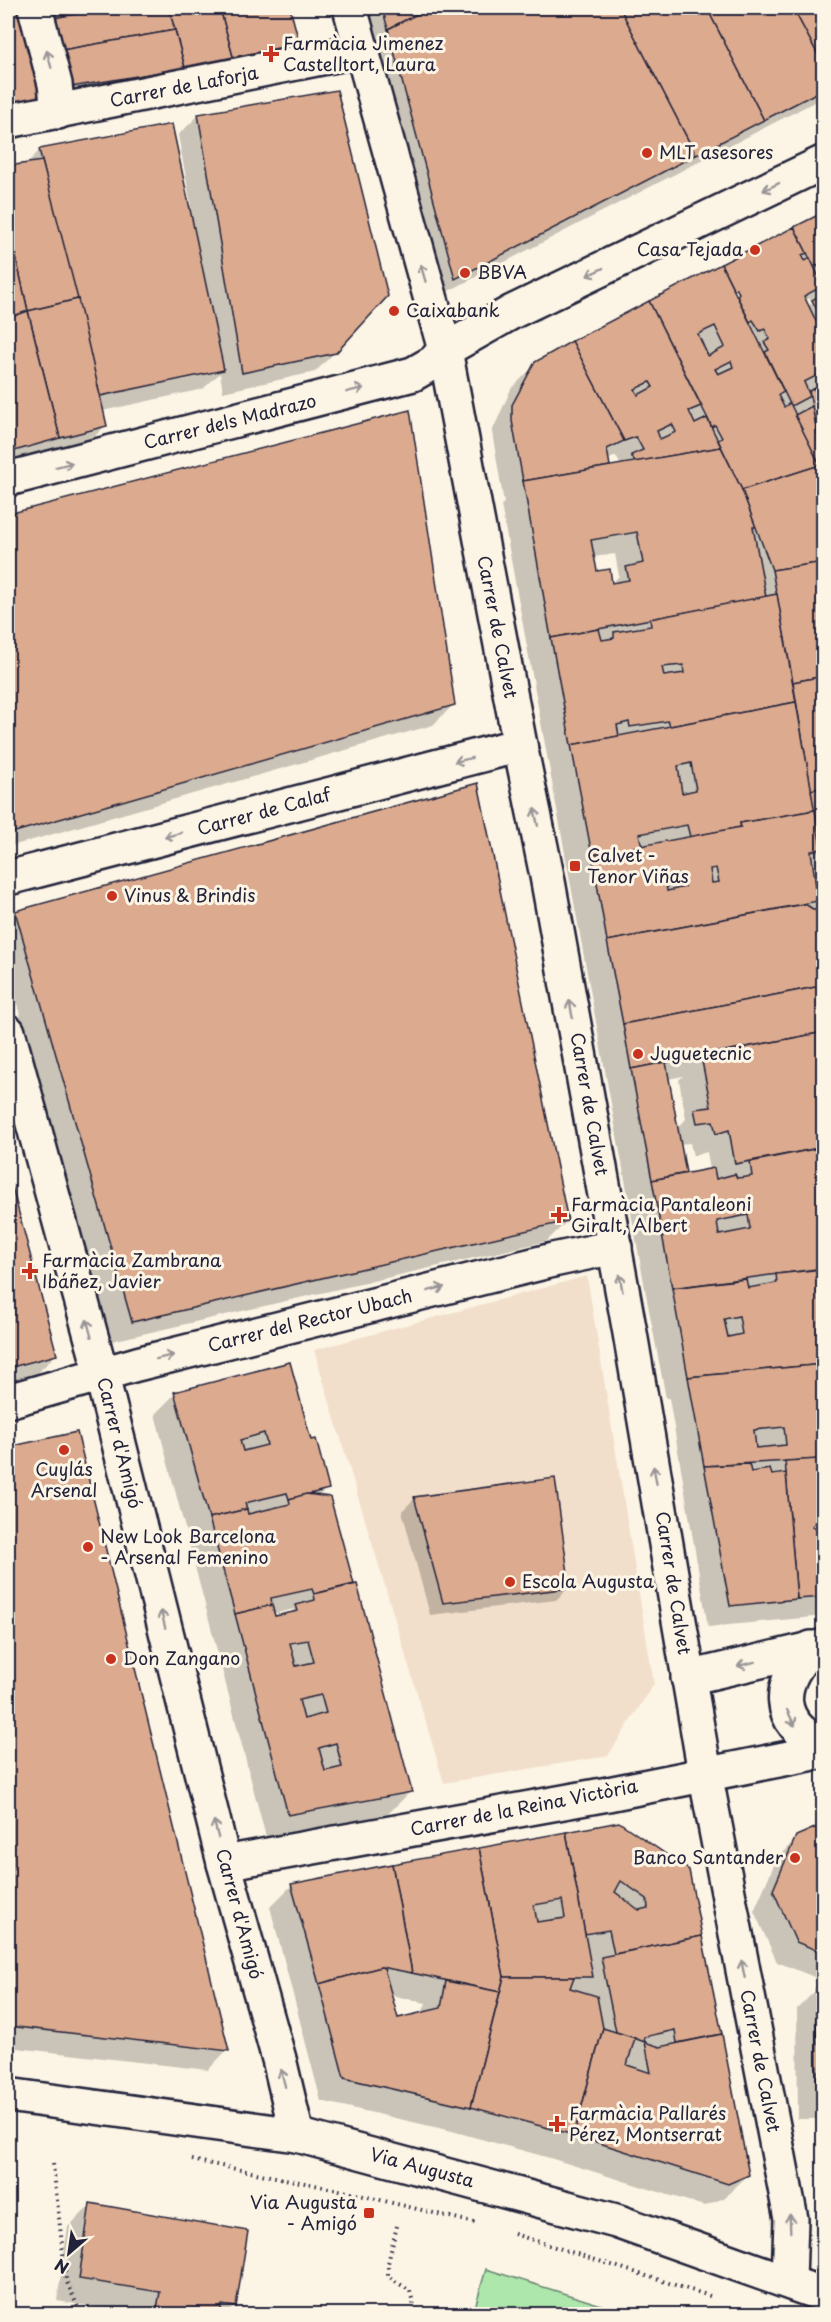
<svg xmlns="http://www.w3.org/2000/svg" width="831" height="2322" viewBox="0 0 831 2322" font-family="'Playpen Sans',sans-serif">
	<rect width="100%" height="100%" fill="#fcf5e5"/>
	<filter id="ink" filterUnits="userSpaceOnUse"><feTurbulence type="fractalNoise" baseFrequency=".0167" numOctaves="2"/><feDisplacementMap in="SourceGraphic" scale="12" xChannelSelector="R" yChannelSelector="G"/><feConvolveMatrix kernelMatrix="1 2 1 2 8 2 1 2 1" color-interpolation-filters="sRGB"/></filter>
	<g filter="url(#ink)">
		<path fill="#f2dfcb" d="M587 1276 654 1684 608 1756 444 1783 314 1350Z"/>
		<path fill="#ade7ab" stroke="#688473" stroke-width="1.5" d="M486 2269 630 2314H473Z"/>
		<g fill="#0003" fill-rule="evenodd">
			<path d="M8 8H288L300 49 52 106 43 98 8 120Z"/>
			<path d="M357 8H824V97L435 298Z"/>
			<path d="M336 91 335 352 315 372 223 392 220 373 203 389 102 411 106 425 86 445 8 466V168L25 165 40 150 191 205 178 135 198 116Z"/>
			<path d="M824 213V981L819 987 824 985V1508L810 1527 814 1529 824 1520V1616L708 1627 669 1398H666L649 1310 501 505 504 503 492 432 511 389 541 359ZM737 286 741 294 736 298 732 289ZM809 298 812 303 807 307 805 302ZM616 456 621 466 609 468 607 460ZM615 554 619 576 611 584 596 573 593 557ZM683 1076 679 1080 686 1119 677 1129 668 1079ZM690 1143 693 1156 707 1152 710 1171 681 1176 684 1173 679 1144Z"/>
			<path d="M409 412 453 705 433 725 8 847V515Z"/>
			<path d="M16 912 567 1221 547 1241 112 1341 8 972V921Z"/>
			<path d="M8 1177 55 1355 36 1375 8 1382Z"/>
			<path d="M175 1394 310 1442 327 1488 318 1497 329 1498 410 1792 388 1814 266 1837 155 1414ZM294 1609 288 1615 274 1618 273 1614Z"/>
			<path d="M75 1433 227 2050 208 2070 8 2047V1449Z"/>
			<path d="M415 1498 569 1587 556 1600 430 1615 402 1511Z"/>
			<path d="M619 1824 687 1871 748 2175 724 2198 704 2206 550 2158 452 2131 321 2101 270 1907 292 1885ZM390 1995 426 2003 422 2014 397 2020Z"/>
			<path d="M824 1826V1981L777 1962 754 1911 777 1858 797 1838Z"/>
			<path d="M816 1990H824V2119H798L797 2009Z"/>
			<path d="M824 2157V2192L822 2159Z"/>
			<path d="M91 2205 234 2307 227 2314H138L57 2301 68 2227Z"/>
		</g>
		<g fill="#dcab8f" stroke="#22223b" stroke-width="1.5" fill-rule="evenodd">
			<path d="M8 8H25L44 98 8 103Z"/>
			<path d="M50 8H112L53 18Z"/>
			<path d="M112 8H169L175 30 62 50 53 18Z"/>
			<path d="M169 8H220L234 60 185 68Z"/>
			<path d="M220 8H290L301 49 234 60Z"/>
			<path d="M382 8H429L388 29Z"/>
			<path d="M429 8H620L696 155 455 279 388 29Z"/>
			<path d="M620 8H707L764 120 696 155Z"/>
			<path d="M707 8H793L824 66V89L764 120Z"/>
			<path d="M793 8H824V66Z"/>
			<path d="M175 30 185 68 71 87 62 50Z"/>
			<path d="M337 90 388 296 336 353 242 373 198 114Z"/>
			<path d="M172 124 224 370 100 396 39 149Z"/>
			<path d="M42 161 78 299 28 311 8 222V166Z"/>
			<path d="M824 212V274L817 265 814 267 794 227Z"/>
			<path d="M8 222 28 311 8 318Z"/>
			<path d="M794 227 807 253 802 255 805 261 810 258 823 286 804 296 818 325 824 323V372L804 382 810 396 791 406 765 352 769 350 764 342 770 339 765 329 760 331 753 320 750 322 737 296 739 293 736 288 734 290 721 264Z"/>
			<path d="M721 264 784 392 778 395 784 407 790 403 820 465 742 490 718 440 722 438 715 425 712 427 649 301ZM715 326 725 347 708 356 698 334ZM731 361 733 367 718 374 715 369Z"/>
			<path d="M824 293V323L812 300Z"/>
			<path d="M78 299 107 426 60 438 28 311Z"/>
			<path d="M649 301 701 406 689 411 695 424 707 418 721 447 635 462 631 455 643 450 636 437 624 441 572 341ZM650 382 653 387 638 395 635 389ZM672 424 676 432 660 439 657 431Z"/>
			<path d="M28 311 60 438 14 451 8 423V318Z"/>
			<path d="M572 341 624 441 607 449 610 466 523 481 512 421V405L535 362Z"/>
			<path d="M824 384V463L823 464 809 391Z"/>
			<path d="M812 406 823 464 820 465 795 415Z"/>
			<path d="M410 410 455 705 8 834V514Z"/>
			<path d="M8 423 14 451 8 453Z"/>
			<path d="M721 447 742 490 756 527H753L766 597 551 638 523 481ZM637 532 643 563 626 567 629 580 612 583 610 569 597 571 591 540Z"/>
			<path d="M823 464 824 562 772 570 742 490Z"/>
			<path d="M824 562V676L793 682 772 570Z"/>
			<path d="M777 594 796 702 670 726 668 721 630 727 629 722 617 725 619 736 571 745 551 638 599 629 602 640 614 638V632L651 626 650 619ZM683 665 684 673 664 676 662 667Z"/>
			<path d="M824 676V787L811 790 793 682Z"/>
			<path d="M796 702 815 810 740 823 741 827 690 837 687 825 639 834 642 846 592 855 571 745ZM691 763 696 790 682 793 678 766Z"/>
			<path d="M478 783 568 1221 132 1322 15 911Z"/>
			<path d="M824 787V867L811 790Z"/>
			<path d="M815 810 821 849 811 851 818 901 607 941 592 855 741 827 740 823ZM716 868 719 882 712 883 710 869ZM683 874 685 887 667 891 665 877Z"/>
			<path d="M805 904 824 916V983L821 986 623 1024 607 941Z"/>
			<path d="M821 986H824V1032L631 1069 623 1024Z"/>
			<path d="M824 1032V1147L735 1164 729 1130 716 1134 713 1121 697 1123 694 1109 711 1107 701 1056Z"/>
			<path d="M666 1062 686 1173 652 1180 631 1069Z"/>
			<path d="M824 1147V1268L672 1288 652 1180 714 1168 716 1179 735 1174 737 1178 746 1177 752 1176 750 1162ZM748 1215 750 1229 719 1235 717 1221Z"/>
			<path d="M8 1172 57 1355 8 1368Z"/>
			<path d="M823 1269 824 1364 688 1377 672 1288 746 1279 748 1288 777 1283 776 1274ZM739 1316 742 1334 728 1337 724 1319Z"/>
			<path d="M290 1362 311 1440 316 1439 329 1489 289 1499 287 1493 245 1503 247 1509 209 1518 174 1392ZM264 1433 267 1445 243 1451 240 1440Z"/>
			<path d="M824 1364V1459L704 1466 688 1377ZM784 1427 786 1445 756 1448 754 1430Z"/>
			<path d="M77 1432 229 2051 8 2026V1447Z"/>
			<path d="M819 1459H824V1514L812 1526 821 1530 824 1524V1597L797 1599 785 1461Z"/>
			<path d="M749 1464 751 1472 770 1469 772 1475 786 1473 797 1599 730 1606 704 1466Z"/>
			<path d="M555 1478 570 1588 443 1603 414 1497Z"/>
			<path d="M306 1494 330 1497 354 1584 314 1594 312 1589 271 1598 272 1605 235 1614 209 1518 247 1509 248 1514 290 1504 289 1499Z"/>
			<path d="M357 1584 412 1792 288 1815 235 1614 272 1605 275 1616 298 1611 296 1605 315 1600 314 1594ZM308 1640 314 1662 296 1666 290 1643ZM321 1695 326 1713 304 1719 299 1700ZM336 1743 342 1767 325 1771 319 1748Z"/>
			<path d="M619 1822 689 1870 702 1936 614 1954 609 1930 585 1934 566 1832ZM621 1881 647 1899 648 1908 639 1910 615 1892Z"/>
			<path d="M824 1824V1953L796 1942 773 1890 796 1836Z"/>
			<path d="M566 1832 593 1977H504L479 1848ZM562 1900 565 1918 537 1922 534 1905Z"/>
			<path d="M479 1848 504 1977 500 1992 412 1973 392 1864Z"/>
			<path d="M392 1864 412 1973 381 1967 319 1984 291 1884Z"/>
			<path d="M702 1936 722 2034 677 2043 675 2030 644 2037 645 2042 616 2032 601 1957Z"/>
			<path d="M381 1967 384 1968 398 2018 441 2008 446 1981 500 1992 471 2107 344 2078 319 1984Z"/>
			<path d="M504 1977H574L570 1988 597 1996 603 2028 574 2135 471 2107Z"/>
			<path d="M816 1988H824V2100H817Z"/>
			<path d="M603 2028 635 2038 627 2065 651 2073 645 2042 660 2047 722 2034 749 2175 728 2184 574 2135Z"/>
			<path d="M90 2203 248 2231 236 2307 222 2305 220 2314H156L160 2292 79 2279Z"/>
		</g>
		<g fill="none" stroke-linecap="round" stroke-linejoin="round">
			<defs>
				<g id="minor">
					<path d="M35 8 55 84 58 112"/>
					<path d="M8 121 361 50"/>
					<path d="M8 479 413 374 434 362 445 350 512 312 824 162"/>
					<path d="M8 878 520 745"/>
					<path d="M8 1032 102 1376 224 1863 279 2059 297 2135"/>
					<path d="M8 1401 137 1364 553 1260 615 1247"/>
					<path d="M811 1648C776 1685 774 1722 824 1746"/>
					<path d="M688 1678 824 1646"/>
					<path d="M224 1863 608 1794 824 1751"/>
				</g>
				<path id="tertiary" d="M350 8 445 350 520 745 547 876 630 1333 705 1773 791 2219 789 2281"/>
				<path id="secondary" d="M8 2095 297 2135 616 2221 824 2295"/>
			</defs>
			<use href="#minor" stroke="#22223b" stroke-width="38"/>
			<use href="#tertiary" stroke="#22223b" stroke-width="38"/>
			<use href="#secondary" stroke="#22223b" stroke-width="38"/>
			<g stroke="#22223b" stroke-width="4" stroke-dasharray="1.5 4.5" stroke-linecap="butt">
				<path d="M192 2160 339 2190 475 2223"/>
				<path d="M53 2164 66 2280 81 2314"/>
				<path d="M397 2226 388 2263V2276L410 2291 416 2314"/>
				<path d="M514 2234 713 2297"/>
				<path d="M745 2308 761 2314"/>
			</g>
			<use href="#minor" stroke="#fcf5e5" stroke-width="33"/>
			<use href="#tertiary" stroke="#fcf5e5" stroke-width="33"/>
			<use href="#secondary" stroke="#fcf5e5" stroke-width="33"/>
		</g>
		<defs><path id="oneway-shaft" d="M-6 0H5M1.5-3L5.5 0L1.5 3" fill="none" stroke-width="1.6" stroke-linecap="round" stroke-linejoin="round" transform="scale(1.5)"/></defs>
		<g stroke="#9a9698">
			<use href="#oneway-shaft" transform="translate(49 59) rotate(-105)"/>
			<use href="#oneway-shaft" transform="translate(771 187) rotate(154)"/>
			<use href="#oneway-shaft" transform="translate(595 272) rotate(154)"/>
			<use href="#oneway-shaft" transform="translate(423 273) rotate(-106)"/>
			<use href="#oneway-shaft" transform="translate(355 390) rotate(-14)"/>
			<use href="#oneway-shaft" transform="translate(64 465) rotate(-14)"/>
			<use href="#oneway-shaft" transform="translate(463 760) rotate(166)"/>
			<use href="#oneway-shaft" transform="translate(536 817) rotate(-102)"/>
			<use href="#oneway-shaft" transform="translate(173 835) rotate(165)"/>
			<use href="#oneway-shaft" transform="translate(571 1009) rotate(-100)"/>
			<use href="#oneway-shaft" transform="translate(621 1283) rotate(-100)"/>
			<use href="#oneway-shaft" transform="translate(436 1289) rotate(-14)"/>
			<use href="#oneway-shaft" transform="translate(89 1328) rotate(-105)"/>
			<use href="#oneway-shaft" transform="translate(165 1357) rotate(-14)"/>
			<use href="#oneway-shaft" transform="translate(655 1475) rotate(-100)"/>
			<use href="#oneway-shaft" transform="translate(163 1619) rotate(-104)"/>
			<use href="#oneway-shaft" transform="translate(746 1664) rotate(166)"/>
			<use href="#oneway-shaft" transform="translate(791 1718) rotate(64)"/>
			<use href="#oneway-shaft" transform="translate(216 1829) rotate(-104)"/>
			<use href="#oneway-shaft" transform="translate(743 1969) rotate(-101)"/>
			<use href="#oneway-shaft" transform="translate(283 2078) rotate(-104)"/>
			<use href="#oneway-shaft" transform="translate(790 2223) rotate(-92)"/>
		</g>
	</g>
	<g fill="#c8321e" stroke="#fcf5e5" stroke-width="2">
		<path d="M268 45h6v6h6v6h-6v6h-6v-6h-6v-6h6z"/>
		<circle cx="647" cy="153" r="6"/>
		<circle cx="755" cy="250" r="6"/>
		<circle cx="465" cy="273" r="6"/>
		<circle cx="394" cy="311" r="6"/>
		<rect x="569" y="860" width="12" height="12" rx="3"/>
		<circle cx="112" cy="896" r="6"/>
		<circle cx="638" cy="1054" r="6"/>
		<path d="M556 1206h6v6h6v6h-6v6h-6v-6h-6v-6h6z"/>
		<path d="M27 1262h6v6h6v6h-6v6h-6v-6h-6v-6h6z"/>
		<circle cx="64" cy="1450" r="6"/>
		<circle cx="88" cy="1547" r="6"/>
		<circle cx="510" cy="1582" r="6"/>
		<circle cx="111" cy="1659" r="6"/>
		<circle cx="795" cy="1858" r="6"/>
		<path d="M554 2115h6v6h6v6h-6v6h-6v-6h-6v-6h6z"/>
		<rect x="363" y="2207" width="12" height="12" rx="3"/>
	</g>
	<g text-anchor="middle" stroke-width="6" stroke-linejoin="round" paint-order="stroke">
		<g font-size="18" fill="#22223b" stroke="#fcf5e5" text-anchor="start">
			<text x="283" y="50">Farmàcia Jimenez<tspan x="283" dy="21">Castelltort, Laura</tspan></text>
			<text x="659" y="159">MLT asesores</text>
			<text x="743" y="256" text-anchor="end">Casa Tejada</text>
			<text x="477" y="279">BBVA</text>
			<text x="406" y="317">Caixabank</text>
			<text x="587" y="862">Calvet -<tspan x="587" dy="21">Tenor Viñas</tspan></text>
			<text x="124" y="902">Vinus &amp; Brindis</text>
			<text x="650" y="1060">Juguetecnic</text>
			<text x="571" y="1211">Farmàcia Pantaleoni<tspan x="571" dy="21">Giralt, Albert</tspan></text>
			<text x="42" y="1267">Farmàcia Zambrana<tspan x="42" dy="21">Ibáñez, Javier</tspan></text>
			<text x="64" y="1476" text-anchor="middle">Cuylás<tspan x="64" dy="21">Arsenal</tspan></text>
			<text x="100" y="1543">New Look Barcelona<tspan x="100" dy="21">- Arsenal Femenino</tspan></text>
			<text x="522" y="1588">Escola Augusta</text>
			<text x="123" y="1665">Don Zangano</text>
			<text x="783" y="1864" text-anchor="end">Banco Santander</text>
			<text x="569" y="2120">Farmàcia Pallarés<tspan x="569" dy="21">Pérez, Montserrat</tspan></text>
			<text x="357" y="2209" text-anchor="end">Via Augusta<tspan x="357" dy="21">- Amigó</tspan></text>
		</g>
		<g font-size="18" fill="#22223b" stroke="#fcf5e5">
			<text transform="translate(184 87) rotate(-11)" y="6">Carrer de Laforja</text>
			<text transform="translate(230 422) rotate(-14)" y="6">Carrer dels Madrazo</text>
			<text transform="translate(497 627) rotate(79)" y="6">Carrer de Calvet</text>
			<text transform="translate(264 812) rotate(-15)" y="6">Carrer de Calaf</text>
			<text transform="translate(589 1104) rotate(80)" y="6">Carrer de Calvet</text>
			<text transform="translate(310 1321) rotate(-14)" y="6">Carrer del Rector Ubach</text>
			<text transform="translate(119 1443) rotate(76)" y="6">Carrer d'Amigó</text>
			<text transform="translate(673 1583) rotate(81)" y="6">Carrer de Calvet</text>
			<text transform="translate(524 1808) rotate(-11)" y="6">Carrer de la Reina Victòria</text>
			<text transform="translate(239 1914) rotate(75)" y="6">Carrer d'Amigó</text>
			<text transform="translate(760 2061) rotate(79)" y="6">Carrer de Calvet</text>
			<text transform="translate(422 2168) rotate(15)" y="6">Via Augusta</text>
		</g>
	</g>
	<rect width="831" height="2322" fill="none" stroke="#fcf5e5" stroke-width="30"/>
	<rect x="15" y="15" width="801" height="2292" fill="none" stroke="#22223b" stroke-width="2" filter="url(#ink)"/>
	<g transform="translate(69 2253) rotate(209)" stroke="#fcf5e5" stroke-width="4.5" paint-order="stroke">
	<path d="M0-4.5L10 22L0 15L-10 22Z" fill="#22223b"/>
	<text y="-9" font-size="16" font-weight="bold" text-anchor="middle" fill="#22223b">N</text>
	</g>
</svg>
